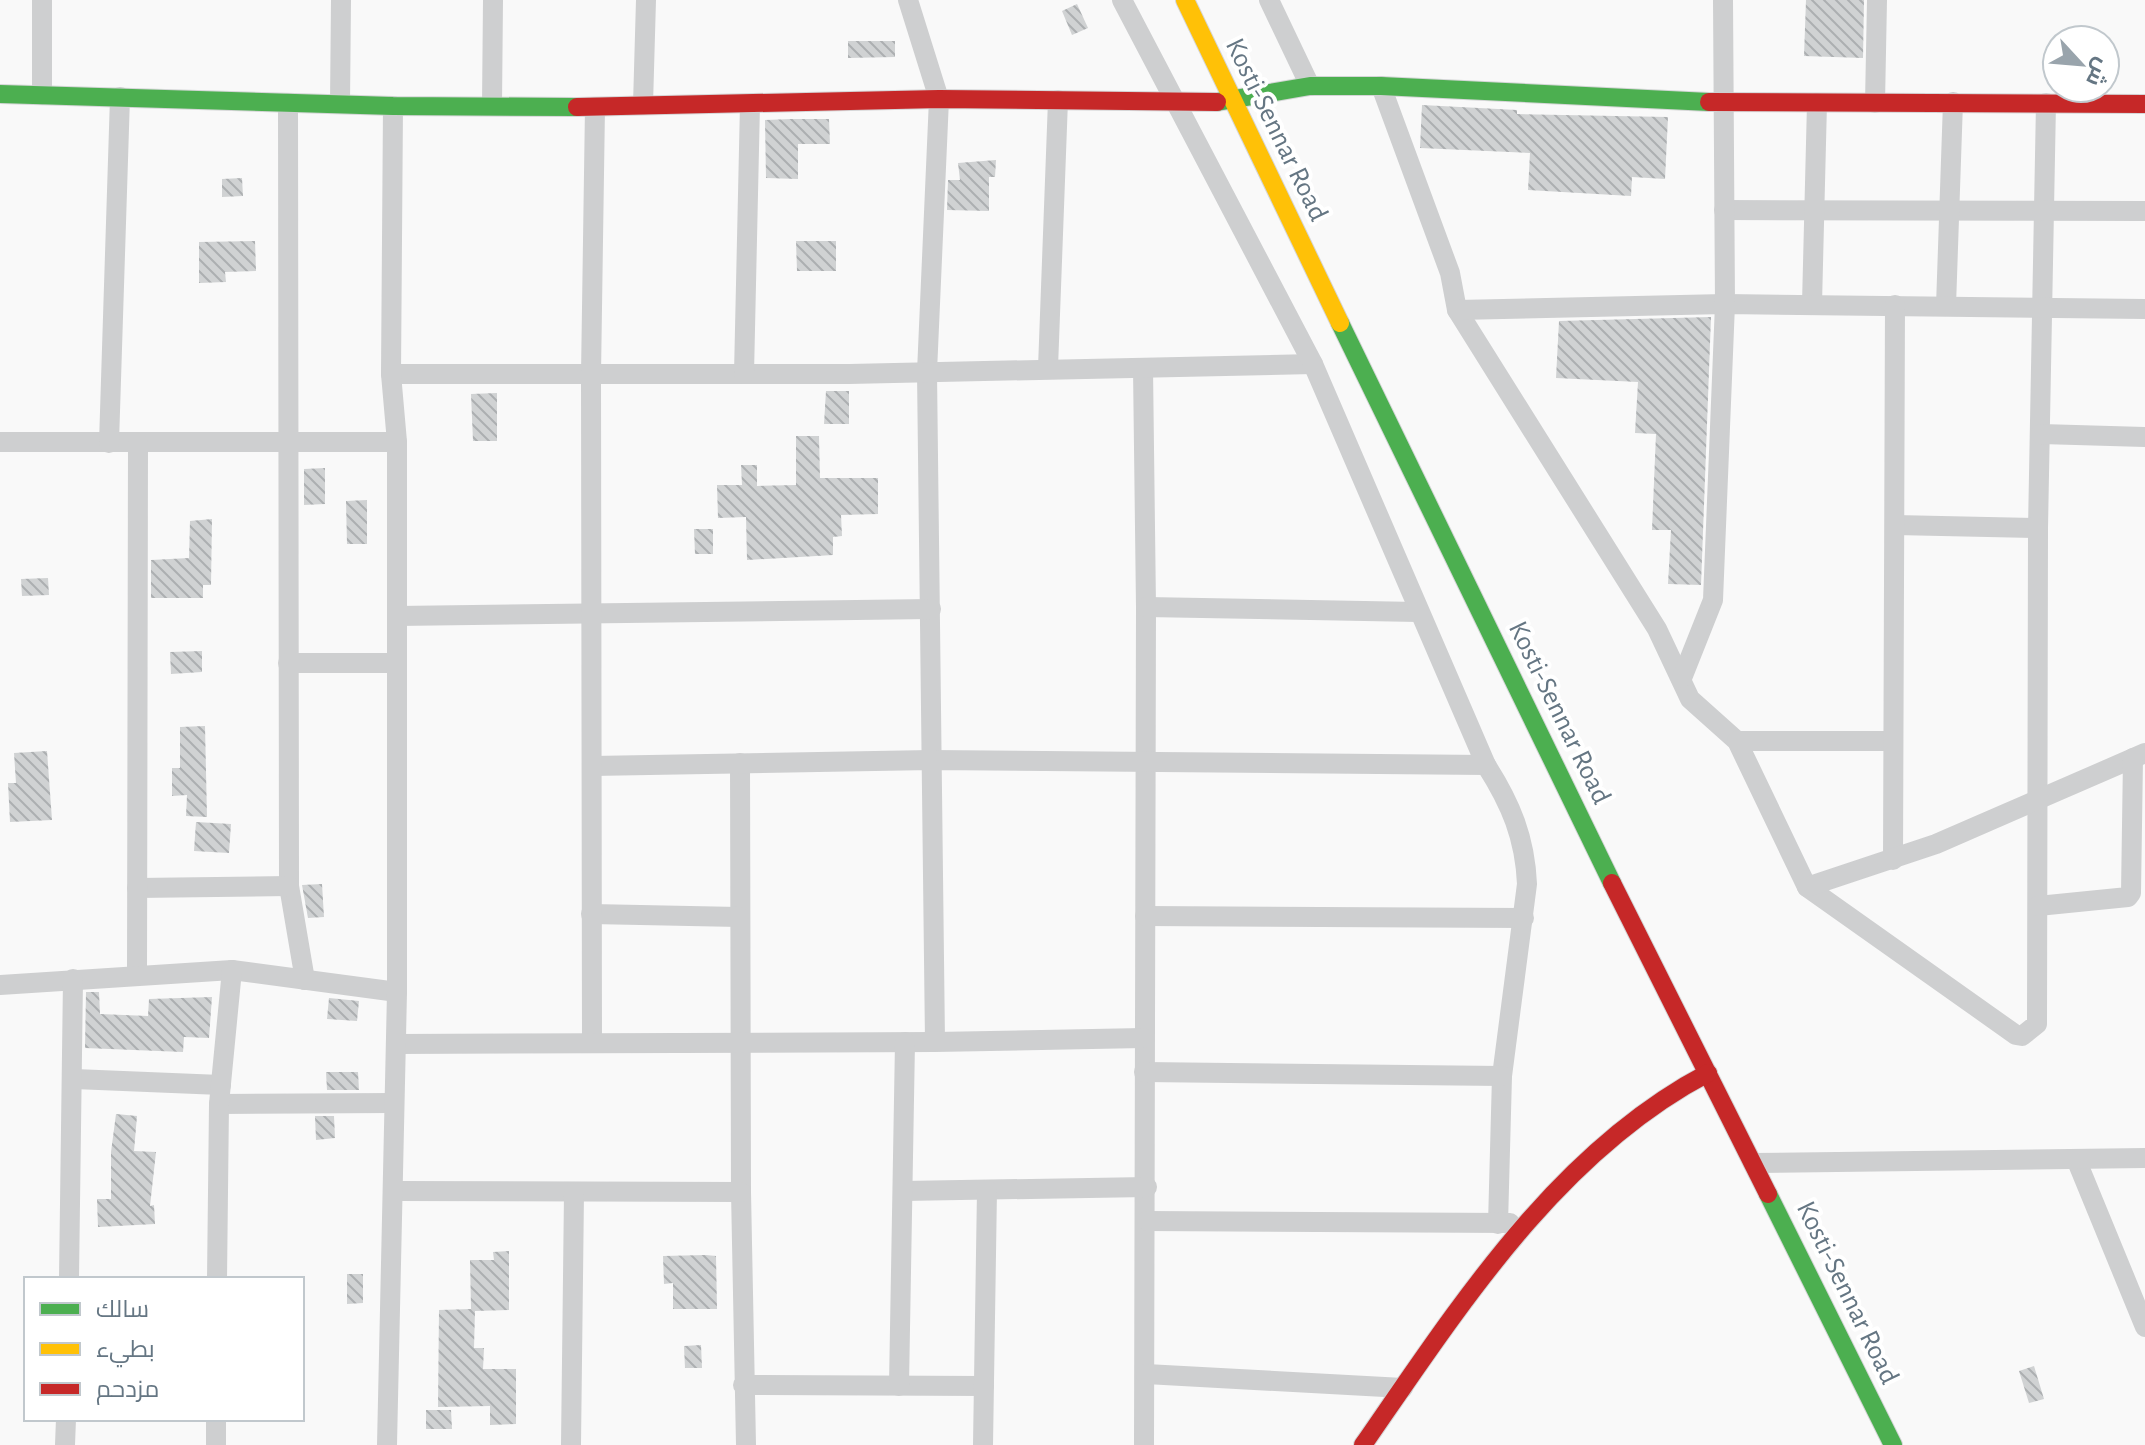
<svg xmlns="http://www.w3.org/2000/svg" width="2145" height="1445" viewBox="0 0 2145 1445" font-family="'Alegreya Sans',Cairo,sans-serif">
	<defs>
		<pattern id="building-back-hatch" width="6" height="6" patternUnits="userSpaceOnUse" patternTransform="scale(2)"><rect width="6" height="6" fill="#d0d2d3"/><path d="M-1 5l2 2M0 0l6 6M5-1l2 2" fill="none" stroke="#acafb1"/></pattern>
	</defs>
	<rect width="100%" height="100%" fill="#f9f9f9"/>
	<g fill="url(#building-back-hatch)">
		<path d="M1806 0H1864L1863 58 1804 56Z"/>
		<path d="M1077 4 1088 28 1072 35 1062 11Z"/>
		<path d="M848 41H895V57L848 58Z"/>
		<path d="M1422 105 1517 110V114L1668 117 1665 179 1632 177 1631 196 1528 190 1530 153 1420 148Z"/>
		<path d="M791 119H829L830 144H798V179L766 178 765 120Z"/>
		<path d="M996 160 995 177H989V211L947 210 948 180H960L958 163Z"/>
		<path d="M242 178 243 196 222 197V179Z"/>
		<path d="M255 241 256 271 225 272 226 282 199 283V242Z"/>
		<path d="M796 241H836V271H797Z"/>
		<path d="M1711 317 1701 585 1668 584 1671 530H1652L1656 434 1635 433 1638 382 1556 378 1559 321Z"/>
		<path d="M826 391H849V424H824Z"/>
		<path d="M497 393V441H473L471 394Z"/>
		<path d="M796 436H819L820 478H878V514L841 515 842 536 833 537V555L747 560 746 517 718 518 717 485H742L741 465H757V486L796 485Z"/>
		<path d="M325 468V504L304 505V469Z"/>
		<path d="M367 500V544H347L346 501Z"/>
		<path d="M212 519 211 585H203V598H151V560L189 558 190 521Z"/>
		<path d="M694 529H713V554H695Z"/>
		<path d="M48 578 49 595 22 596 21 579Z"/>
		<path d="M202 651V672L171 674 170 652Z"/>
		<path d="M205 726 207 817 186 816 187 795 172 796V768H180V727Z"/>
		<path d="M47 751 52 820 10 822 8 783H16L14 753Z"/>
		<path d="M196 822 231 824 229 853 194 851Z"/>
		<path d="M322 884 324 917 308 918 302 885Z"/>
		<path d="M86 992H99L100 1014 148 1016 149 999 212 997 209 1038 184 1037 183 1052 85 1048Z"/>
		<path d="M329 998 359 1001 357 1021 327 1019Z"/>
		<path d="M326 1072H358L359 1090H327Z"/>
		<path d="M116 1114 137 1116 134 1151 156 1152 150 1206 154 1205 155 1224 98 1227 97 1199H111V1152Z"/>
		<path d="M315 1116H334L335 1138 316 1140Z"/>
		<path d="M509 1251V1310L475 1311 474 1348H484L483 1369H516V1424L490 1425V1406L438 1407 439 1310 471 1309 470 1260H494L493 1252Z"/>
		<path d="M706 1255 716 1256 717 1309H673V1283L664 1284 663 1256Z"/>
		<path d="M347 1274H363V1303L347 1304Z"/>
		<path d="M701 1345 702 1368H685L684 1346Z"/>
		<path d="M2034 1366 2044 1399 2029 1403 2019 1371Z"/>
		<path d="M426 1410H451L452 1429H426Z"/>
	</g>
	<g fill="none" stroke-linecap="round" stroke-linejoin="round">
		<defs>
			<g id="fast">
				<path d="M0 94 393 106 577 107"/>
				<path d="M1217 102 1310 86H1381L1709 102"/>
				<path d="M1340 323 1612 883"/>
				<path d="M1768 1194 1893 1445"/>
			</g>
			<path id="slow" d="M1185 0 1340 323"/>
			<g id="jam">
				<path d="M1709 102 2145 104"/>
				<path d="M577 107 939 99 1217 102"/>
				<path d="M1612 883 1768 1194"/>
				<path d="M1363 1445C1458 1308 1557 1152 1708 1073"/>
			</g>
		</defs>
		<use href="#fast" stroke="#d5d6d7" stroke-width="20"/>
		<use href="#slow" stroke="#d5d6d7" stroke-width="20"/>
		<use href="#jam" stroke="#d5d6d7" stroke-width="20"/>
		<g stroke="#cecfd0" stroke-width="20">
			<path d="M908 0 939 99 927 372 935 1042"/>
			<path d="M1269 0 1310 86"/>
			<path d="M1381 86 1450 273 1457 310 1657 629 1690 699 1737 741 1807 887 2016 1035 2022 1036 2037 1024 2038 528 2046 103"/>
			<path d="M42 95V0"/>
			<path d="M288 103 289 886 305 980"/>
			<path d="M340 103 341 0"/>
			<path d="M1875 103 1877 0"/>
			<path d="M492 105 493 0"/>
			<path d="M643 105 646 0"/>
			<path d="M1724 210 2145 211"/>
			<path d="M1812 304 1817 103"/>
			<path d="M1946 306 1953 102"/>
			<path d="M1457 310 1725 304 2145 309"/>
			<path d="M1048 368 1058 100"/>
			<path d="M1143 368 1146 607 1144 1445"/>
			<path d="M391 374H849L1313 364"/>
			<path d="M744 374 750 104"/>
			<path d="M2041 434 2145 437"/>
			<path d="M0 442H397"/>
			<path d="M109 443 120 97"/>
			<path d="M1895 525 2038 528"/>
			<path d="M1146 607 1418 612"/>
			<path d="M397 616 931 609"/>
			<path d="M288 663H396"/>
			<path d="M1682 678 1713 600 1725 304 1723 0"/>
			<path d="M1737 741H1893"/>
			<path d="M740 763 741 1192 746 1445"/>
			<path d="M1486 765C1511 804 1525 838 1527 884L1502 1076 1498 1224"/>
			<path d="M592 766 931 760 1486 765 1313 364 1122 0"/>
			<path d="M1893 860 1895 305"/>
			<path d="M1807 887 1936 844 2145 753"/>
			<path d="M137 888 289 886"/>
			<path d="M2038 906 2128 897 2131 893 2133 758"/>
			<path d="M591 914 739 917"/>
			<path d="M1145 916 1524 918"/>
			<path d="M137 976 138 443"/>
			<path d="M0 985 232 970 397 992"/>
			<path d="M592 1043 591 375 595 107"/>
			<path d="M396 1044 935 1042 1143 1038"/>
			<path d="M1144 1072 1502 1076"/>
			<path d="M74 1079 221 1085"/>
			<path d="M219 1104 393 1103"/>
			<path d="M2076 1159 2145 1327"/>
			<path d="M1753 1163 2145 1158"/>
			<path d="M394 1191 741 1192"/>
			<path d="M903 1191 1147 1187"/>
			<path d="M1147 1221 1510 1223"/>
			<path d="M69 1279 73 979"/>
			<path d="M217 1279 219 1104 232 970"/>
			<path d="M1146 1374 1403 1388"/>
			<path d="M743 1385 984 1386"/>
			<path d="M899 1386 905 1042"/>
			<path d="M65 1445 66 1419"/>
			<path d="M216 1445V1419"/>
			<path d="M387 1445 397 992V442L391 374 393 106"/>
			<path d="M571 1445 574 1193"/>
			<path d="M983 1445 987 1190"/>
		</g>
		<use href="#fast" stroke="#4caf50" stroke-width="18"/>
		<use href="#slow" stroke="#ffc107" stroke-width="18"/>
		<use href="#jam" stroke="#c62828" stroke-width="18"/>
	</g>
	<g text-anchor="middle" stroke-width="8" stroke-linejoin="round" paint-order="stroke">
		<g font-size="28" fill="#657683" stroke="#fff">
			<text transform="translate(1278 129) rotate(64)" y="10">Kosti-Sennar Road</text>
			<text transform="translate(1561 712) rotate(64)" y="10">Kosti-Sennar Road</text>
			<text transform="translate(1849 1292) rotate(64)" y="10">Kosti-Sennar Road</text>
		</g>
	</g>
	<rect x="24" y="1277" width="280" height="144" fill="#ffffff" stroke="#c1c8cd" stroke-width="2"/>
	<rect x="40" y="1303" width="40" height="12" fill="#4caf50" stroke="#c1c8cd" stroke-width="2"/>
	<text x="96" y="1317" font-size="24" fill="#657683">سالك</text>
	<rect x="40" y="1343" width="40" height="12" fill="#ffc107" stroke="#c1c8cd" stroke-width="2"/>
	<text x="96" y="1357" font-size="24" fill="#657683">بطيء</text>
	<rect x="40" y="1383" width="40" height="12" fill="#c62828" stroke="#c1c8cd" stroke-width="2"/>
	<text x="96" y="1397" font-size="24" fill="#657683">مزدحم</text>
	<g transform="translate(2081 64) rotate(116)"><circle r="38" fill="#ffffff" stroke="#c1c8cd" stroke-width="2"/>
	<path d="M0-6L14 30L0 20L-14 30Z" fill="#99a4ac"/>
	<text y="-12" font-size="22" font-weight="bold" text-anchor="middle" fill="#657683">ش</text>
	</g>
</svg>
